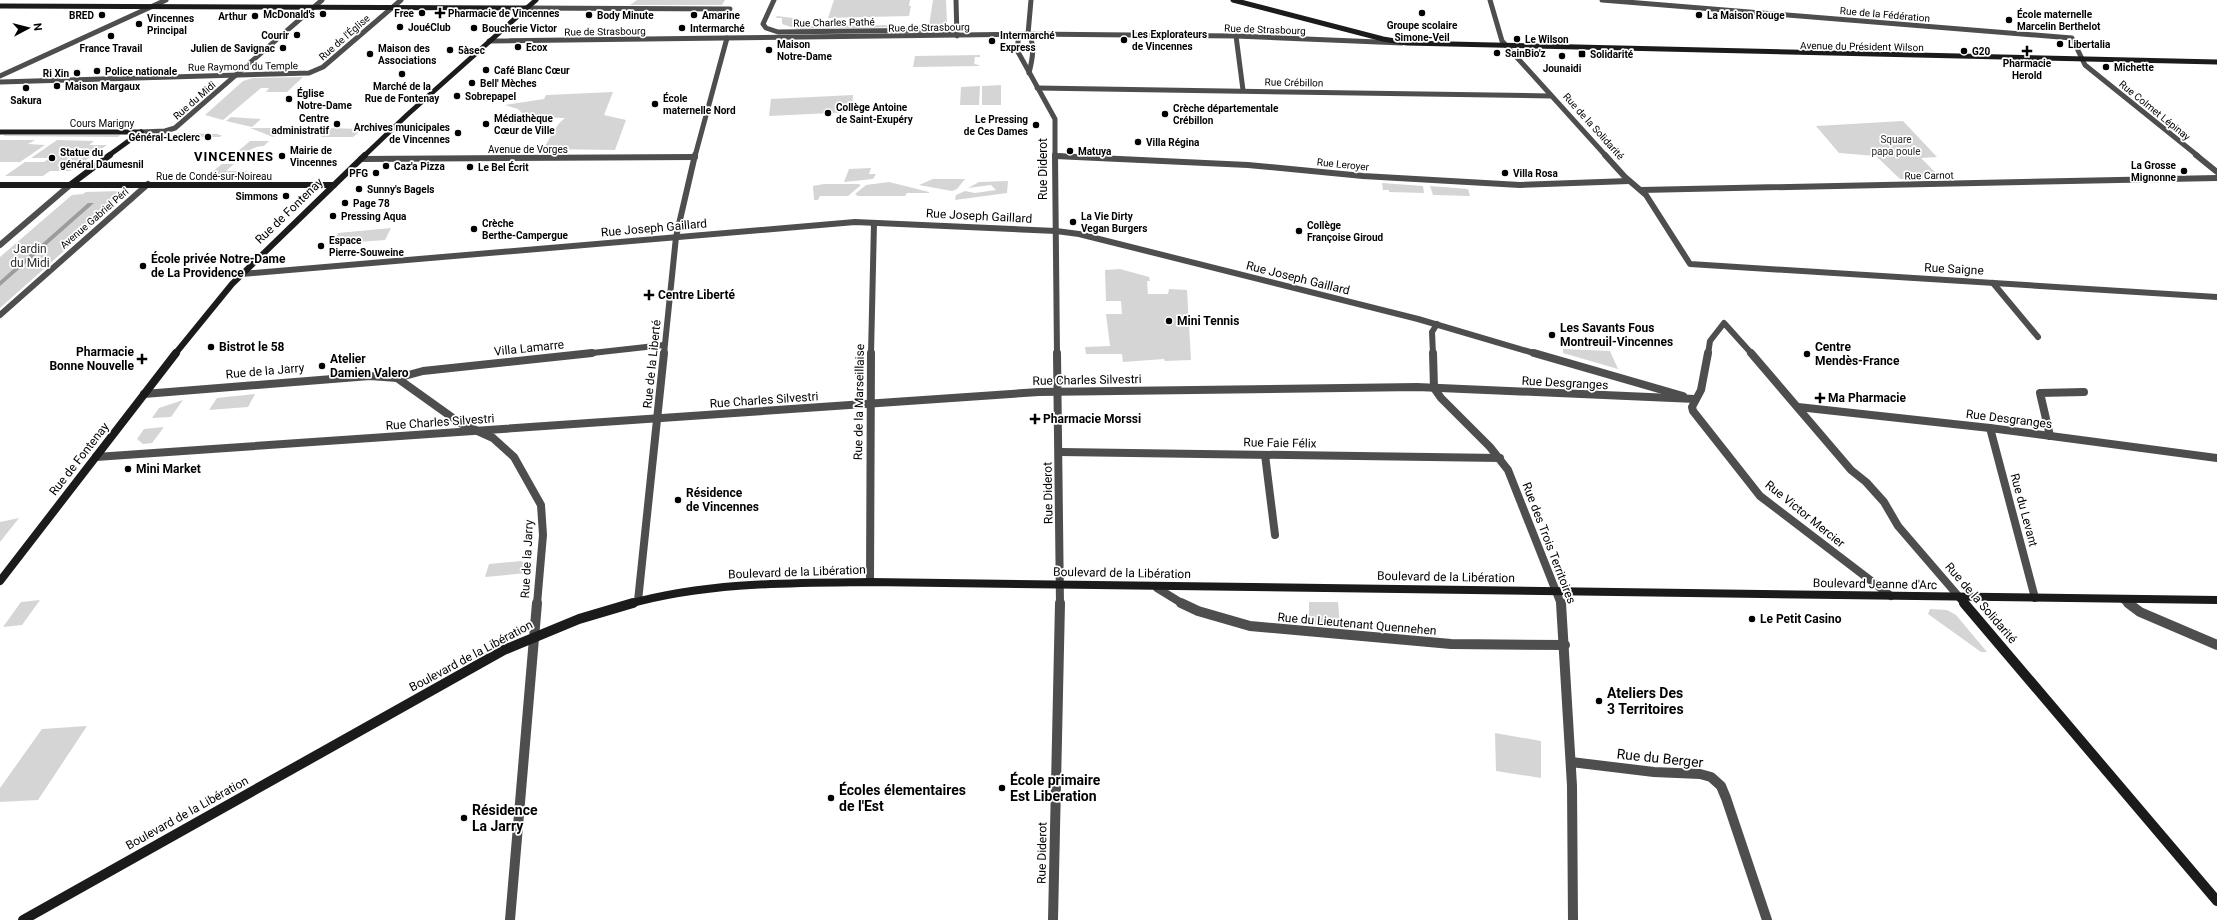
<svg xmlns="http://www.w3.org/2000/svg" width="2217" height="920" viewBox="0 0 2217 920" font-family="Roboto,sans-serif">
	<rect width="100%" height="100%" fill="#fff"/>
	<g fill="#d5d5d5">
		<path d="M637 0H725L722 5H630Z"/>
		<path d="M834 0H910L909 6H911L909 16 828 18Z"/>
		<path d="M933 0H946L947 23 935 27H907V26L929 25Z"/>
		<path d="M777 16 801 19 798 26 899 25 898 27 797 29 782 24V18H776Z"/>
		<path d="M588 31H632L629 35 583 36Z"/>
		<path d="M980 55V57H975L974 64 979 65V66L913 67 915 56Z"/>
		<path d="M303 77 287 92H266L269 88H261L223 120 205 115 243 81 253 78Z"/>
		<path d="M1001 85V105H982V86Z"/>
		<path d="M980 86 979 105H960L961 87Z"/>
		<path d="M613 92 604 115 626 120 615 150 543 149C551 138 554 126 565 118L526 117 518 109 505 105 544 99 546 95Z"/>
		<path d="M853 95 852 112 769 116 771 99Z"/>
		<path d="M231 117 261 119 252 127 226 121Z"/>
		<path d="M1903 121 1937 157 1921 158 1941 178 1900 179 1876 156 1839 153 1816 126Z"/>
		<path d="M250 128H290L273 137Z"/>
		<path d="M326 128 363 129 353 137H321Z"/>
		<path d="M181 133 219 134 218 135H222L220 137H169L173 134Z"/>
		<path d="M5 135H120L118 137 3 136Z"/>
		<path d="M0 140H35L28 144 45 145 20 162H0Z"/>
		<path d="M57 140 94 141 89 145H107L83 162H63L57 166 76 167 70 171H50L43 176H5L25 162H44L50 158H31Z"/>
		<path d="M250 141H269L264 146C252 146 250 153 236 153Z"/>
		<path d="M222 164H234L226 171H247L240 177 207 176Z"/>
		<path d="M871 168 869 174H876L873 179 844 182 849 169Z"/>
		<path d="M933 179H965L957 189 952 191 919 185Z"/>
		<path d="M1008 181 1007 193 955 200 956 195 965 191 975 193 996 190 991 185 968 188 979 182Z"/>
		<path d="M889 182 929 192V193H907L905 196H858L855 194 866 185Z"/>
		<path d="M1382 183 1423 186 1424 193 1389 192V190H1383Z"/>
		<path d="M824 184H858L861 185 848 196H820L818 200H814L813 186Z"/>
		<path d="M1430 186 1468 189 1470 196 1433 195Z"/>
		<path d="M123 191 105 209H111L0 308V257L72 195 83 194 86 192Z"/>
		<path d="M391 228 385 240 332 244 338 233Z"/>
		<path d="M1120 269 1149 277 1150 281H1147L1148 294H1168L1169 289 1187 290 1191 360 1165 361 1164 359 1123 362 1122 354H1086L1085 347 1110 346 1106 314H1122L1121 301H1106L1105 270Z"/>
		<path d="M1563 349 1610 351 1618 369 1563 353Z"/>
		<path d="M255 394 248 407 209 410 217 398Z"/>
		<path d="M183 400 171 417 152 418 159 408Z"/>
		<path d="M164 427 152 443 143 444 137 439 144 429Z"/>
		<path d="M19 518 0 542V522Z"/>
		<path d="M521 561 527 564 528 573 485 577 489 564Z"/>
		<path d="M40 600 22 625 3 627 21 602Z"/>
		<path d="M1309 602H1338L1340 627 1309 624Z"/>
		<path d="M1930 609 1947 610 1956 615 1987 652H1981L1928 614Z"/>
		<path d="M87 726 38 800 0 802V788L42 729Z"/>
		<path d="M1495 733 1541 741V778L1496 771Z"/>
	</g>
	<path fill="#9c9c9c" d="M88 203H94L0 286V281Z"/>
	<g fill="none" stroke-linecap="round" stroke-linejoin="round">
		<g stroke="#4e4e4e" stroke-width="5">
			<path d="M774 0 763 24 766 28 778 32 941 30 953 34"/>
			<path d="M956 0 957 36"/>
			<path d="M1031 0 1028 34 1018 39V52L1055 119V156"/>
			<path d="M1490 0 1502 41 1606 156"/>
			<path d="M1602 0 2072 38 2085 65 2198 156"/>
			<path d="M526 8 730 9"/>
			<path d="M1028 34C1036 44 1032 61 1029 73"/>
			<path d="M1236 36 1243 90"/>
			<path d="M489 41 1028 34 1236 36 1402 43"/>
			<path d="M0 76 166 0"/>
			<path d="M0 82 309 73 323 67 401 0"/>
			<path d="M1037 88 1551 96"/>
			<path d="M141 132 165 131 175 128 322 0"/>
			<path d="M695 156 727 38"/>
			<path d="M1055 156H1062"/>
		</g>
		<g stroke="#4e4e4e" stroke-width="6">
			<path d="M1055 155 1057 354"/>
			<path d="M1605 155 1625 177 1646 195 1690 264 2217 297"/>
			<path d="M2196 155 2217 172"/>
			<path d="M1055 156 1248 165 1363 176 1520 185 1629 181"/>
			<path d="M361 159 695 157"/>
			<path d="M1641 190 2217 178"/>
			<path d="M0 245 70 185"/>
			<path d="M242 274 855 222 1056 231 1079 234 1418 319 1537 354"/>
			<path d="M1993 283 2038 337"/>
			<path d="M0 315 148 184"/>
			<path d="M583 354 664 345"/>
			<path d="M664 354 676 237 695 155"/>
			<path d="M871 354 874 223"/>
			<path d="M1433 354 1432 332 1437 324"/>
			<path d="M1708 354 1710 341 1724 323 1752 354"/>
		</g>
		<g stroke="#4e4e4e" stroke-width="8">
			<path d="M1057 353 1060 604"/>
			<path d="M1433 353 1434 388 1441 398 1490 447 1508 470 1561 604"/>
			<path d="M1534 353 1683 396"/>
			<path d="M1708 353 1701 390 1692 407 1693 411 1760 496 1891 596"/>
			<path d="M1751 353 1851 470 1866 482 1884 502 1898 526 1960 598"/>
			<path d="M397 378 423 371 592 353"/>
			<path d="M144 394 370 376 397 378 460 423 493 438 514 457 541 505 543 535 537 604"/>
			<path d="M1798 407 1990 428 2217 458"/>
			<path d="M1990 428 2035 598"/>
			<path d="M2050 436 2040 393 2084 392"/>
			<path d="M1060 452 1500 458"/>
			<path d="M1265 455 1275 535"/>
			<path d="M96 457 1039 392 1417 387 1695 399"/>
			<path d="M870 582 871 353"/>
			<path d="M1157 588 1183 604"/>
			<path d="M2124 600 2129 604"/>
			<path d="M638 601 664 353"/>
		</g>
		<g stroke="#4e4e4e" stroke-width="10">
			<path d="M1181 603 1198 611 1250 626 1451 644 1565 645"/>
			<path d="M1561 603 1572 786 1573 920"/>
			<path d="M2128 603 2140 612 2217 645"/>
			<path d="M1571 762 1654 772 1700 774 1711 777 1721 786 1726 798 1767 920"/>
			<path d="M510 920 537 603"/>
			<path d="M1053 920 1060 603"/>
		</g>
		<g stroke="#1b1b1b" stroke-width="5">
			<path d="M1233 0 1383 39 1407 43 2217 62"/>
			<path d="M0 6 526 8"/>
			<path d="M0 132H141"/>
			<path d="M108 156 141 132"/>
			<path d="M364 156 407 115 536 0"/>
		</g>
		<g stroke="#1b1b1b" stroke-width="6">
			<path d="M0 185H334"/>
			<path d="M70 185 110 155"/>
			<path d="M175 354 232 284 365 155"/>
		</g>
		<g stroke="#1b1b1b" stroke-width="8">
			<path d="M0 581 176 353"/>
			<path d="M1960 598 1965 604"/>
			<path d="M629 604C708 582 789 583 870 582L2217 600"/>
		</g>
		<g stroke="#1b1b1b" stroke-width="10">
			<path d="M1964 603 2217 901"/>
			<path d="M23 920 504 650 579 619 633 603"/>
		</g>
	</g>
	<g fill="#000" stroke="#fff" stroke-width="1.5">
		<circle cx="422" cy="13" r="4"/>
		<path d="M438 7h4v4h4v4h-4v4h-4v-4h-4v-4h4z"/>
		<circle cx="1422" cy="13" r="4"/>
		<circle cx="323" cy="14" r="4"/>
		<circle cx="102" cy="15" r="4"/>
		<circle cx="589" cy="15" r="4"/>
		<circle cx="694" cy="15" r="4"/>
		<circle cx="1699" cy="15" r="4"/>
		<circle cx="255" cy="16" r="4"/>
		<circle cx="2009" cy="20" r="4"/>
		<circle cx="139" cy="24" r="4"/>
		<circle cx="400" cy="27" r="4"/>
		<circle cx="474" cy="28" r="4"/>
		<circle cx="682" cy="28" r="4"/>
		<circle cx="297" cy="35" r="4"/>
		<circle cx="111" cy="36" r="4"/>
		<circle cx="1517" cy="39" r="4"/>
		<circle cx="1124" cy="40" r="4"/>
		<circle cx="992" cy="41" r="4"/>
		<circle cx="2060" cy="44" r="4"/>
		<circle cx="518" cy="47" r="4"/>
		<circle cx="283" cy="48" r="4"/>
		<circle cx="450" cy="50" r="4"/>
		<circle cx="769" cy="50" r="4"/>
		<circle cx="1964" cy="51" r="4"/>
		<path d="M2025 45h4v4h4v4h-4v4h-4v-4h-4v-4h4z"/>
		<circle cx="1497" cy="53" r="4"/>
		<circle cx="370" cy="54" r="4"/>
		<rect x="1578" y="50" width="8" height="8" rx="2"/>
		<circle cx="1562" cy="56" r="4"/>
		<circle cx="2106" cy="67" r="4"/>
		<circle cx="486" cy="70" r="4"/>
		<circle cx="97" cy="71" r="4"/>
		<circle cx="77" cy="73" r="4"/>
		<circle cx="402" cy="74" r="4"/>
		<circle cx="472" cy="83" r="4"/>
		<circle cx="57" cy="86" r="4"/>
		<circle cx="26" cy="88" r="4"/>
		<circle cx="457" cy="96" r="4"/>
		<circle cx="289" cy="99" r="4"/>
		<circle cx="655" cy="104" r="4"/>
		<circle cx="828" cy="113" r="4"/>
		<circle cx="1165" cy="114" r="4"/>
		<circle cx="337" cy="124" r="4"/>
		<circle cx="486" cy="124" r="4"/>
		<circle cx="1036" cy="125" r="4"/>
		<circle cx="458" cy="133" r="4"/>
		<circle cx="208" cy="137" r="4"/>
		<circle cx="1138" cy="142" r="4"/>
		<circle cx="1070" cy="151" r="4"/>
		<circle cx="282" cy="156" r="4"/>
		<circle cx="52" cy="158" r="4"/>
		<circle cx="386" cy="166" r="4"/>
		<circle cx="470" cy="167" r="4"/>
		<circle cx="2184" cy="171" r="4"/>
		<circle cx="376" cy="173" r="4"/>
		<circle cx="1505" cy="173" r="4"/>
		<circle cx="359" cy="189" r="4"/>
		<circle cx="286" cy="196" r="4"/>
		<circle cx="345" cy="203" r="4"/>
		<circle cx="333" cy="216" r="4"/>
		<circle cx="1073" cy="222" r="4"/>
		<circle cx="474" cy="229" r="4"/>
		<circle cx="1299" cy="231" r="4"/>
		<circle cx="321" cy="246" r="4"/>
		<circle cx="143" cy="266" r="4"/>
		<path d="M647 289h4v4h4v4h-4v4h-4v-4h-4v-4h4z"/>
		<circle cx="1169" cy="321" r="4"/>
		<circle cx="1552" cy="335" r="4"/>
		<circle cx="211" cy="347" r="4"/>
		<circle cx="1807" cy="354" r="4"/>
		<path d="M140 353h4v4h4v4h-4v4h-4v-4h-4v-4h4z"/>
		<circle cx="322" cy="366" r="4"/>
		<path d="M1818 392h4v4h4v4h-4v4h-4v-4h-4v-4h4z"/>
		<path d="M1033 413h4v4h4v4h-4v4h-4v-4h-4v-4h4z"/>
		<circle cx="128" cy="469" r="4"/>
		<circle cx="678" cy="500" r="4"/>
		<circle cx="1752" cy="619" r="4"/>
		<circle cx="1599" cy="701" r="4"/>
		<circle cx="1002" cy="788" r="4"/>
		<circle cx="831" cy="798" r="4"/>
		<circle cx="464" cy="818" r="4"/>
	</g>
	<g text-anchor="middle" stroke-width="3.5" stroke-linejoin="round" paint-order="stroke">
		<g font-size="10" font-weight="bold" fill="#000" stroke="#fff" text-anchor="start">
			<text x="414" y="17" text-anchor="end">Free</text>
			<text x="448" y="17">Pharmacie de Vincennes</text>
			<text x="315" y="18" text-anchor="end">McDonald's</text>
			<text x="2017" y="18">École maternelle<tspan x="2017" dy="12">Marcelin Berthelot</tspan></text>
			<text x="94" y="19" text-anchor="end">BRED</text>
			<text x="597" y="19">Body Minute</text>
			<text x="702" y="19">Amarine</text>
			<text x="1707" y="19">La Maison Rouge</text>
			<text x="247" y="20" text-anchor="end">Arthur</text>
			<text x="147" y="22">Vincennes<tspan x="147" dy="12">Principal</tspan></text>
			<text x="1422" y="29" text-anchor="middle">Groupe scolaire<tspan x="1422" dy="12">Simone-Veil</tspan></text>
			<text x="408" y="31">JouéClub</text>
			<text x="482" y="32">Boucherie Victor</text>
			<text x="690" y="32">Intermarché</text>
			<text x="1132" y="38">Les Explorateurs<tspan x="1132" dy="12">de Vincennes</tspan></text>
			<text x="289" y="39" text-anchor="end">Courir</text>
			<text x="1000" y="39">Intermarché<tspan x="1000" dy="12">Express</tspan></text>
			<text x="1525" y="43">Le Wilson</text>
			<text x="777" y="48">Maison<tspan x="777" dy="12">Notre-Dame</tspan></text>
			<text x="2068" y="48">Libertalia</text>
			<text x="526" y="51">Ecox</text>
			<text x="111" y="52" text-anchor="middle">France Travail</text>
			<text x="275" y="52" text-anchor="end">Julien de Savignac</text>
			<text x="378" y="52">Maison des<tspan x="378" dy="12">Associations</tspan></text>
			<text x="458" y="54">5àsec</text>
			<text x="1972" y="55">G20</text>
			<text x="1505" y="57">SainBio'z</text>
			<text x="1590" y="58">Solidarité</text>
			<text x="2027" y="67" text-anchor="middle">Pharmacie<tspan x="2027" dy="12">Herold</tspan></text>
			<text x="2114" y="71">Michette</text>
			<text x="1562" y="72" text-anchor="middle">Jounaidi</text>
			<text x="494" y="74">Café Blanc Cœur</text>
			<text x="105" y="75">Police nationale</text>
			<text x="69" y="77" text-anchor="end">Ri Xin</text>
			<text x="480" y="87">Bell' Mèches</text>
			<text x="65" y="90">Maison Margaux</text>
			<text x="402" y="90" text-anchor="middle">Marché de la<tspan x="402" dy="12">Rue de Fontenay</tspan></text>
			<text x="297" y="97">Église<tspan x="297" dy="12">Notre-Dame</tspan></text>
			<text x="465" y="100">Sobrepapel</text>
			<text x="663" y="102">École<tspan x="663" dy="12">maternelle Nord</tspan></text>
			<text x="26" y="104" text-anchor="middle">Sakura</text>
			<text x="836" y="111">Collège Antoine<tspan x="836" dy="12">de Saint-Exupéry</tspan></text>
			<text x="1173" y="112">Crèche départementale<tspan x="1173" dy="12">Crébillon</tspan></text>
			<text x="329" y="122" text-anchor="end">Centre<tspan x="329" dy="12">administratif</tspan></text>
			<text x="494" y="122">Médiathèque<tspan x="494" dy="12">Cœur de Ville</tspan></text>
			<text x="1028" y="123" text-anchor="end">Le Pressing<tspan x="1028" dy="12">de Ces Dames</tspan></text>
			<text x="450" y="131" text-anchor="end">Archives municipales<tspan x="450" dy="12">de Vincennes</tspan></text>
			<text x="200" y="141" text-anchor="end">Général-Leclerc</text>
			<text x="1146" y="146">Villa Régina</text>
			<text x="290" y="154">Mairie de<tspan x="290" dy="12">Vincennes</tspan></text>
			<text x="1078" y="155">Matuya</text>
			<text x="60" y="156">Statue du<tspan x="60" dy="12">général Daumesnil</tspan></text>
			<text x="2176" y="169" text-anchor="end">La Grosse<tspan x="2176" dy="12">Mignonne</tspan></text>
			<text x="394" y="170">Caz'a Pizza</text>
			<text x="478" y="171">Le Bel Écrit</text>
			<text x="368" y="177" text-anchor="end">PFG</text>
			<text x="1513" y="177">Villa Rosa</text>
			<text x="367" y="193">Sunny's Bagels</text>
			<text x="278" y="200" text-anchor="end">Simmons</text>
			<text x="353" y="207">Page 78</text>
			<text x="341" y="220">Pressing Aqua</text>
			<text x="1081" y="220">La Vie Dirty<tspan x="1081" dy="12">Vegan Burgers</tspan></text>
			<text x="482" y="227">Crèche<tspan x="482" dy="12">Berthe-Campergue</tspan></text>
			<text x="1307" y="229">Collège<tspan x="1307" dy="12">Françoise Giroud</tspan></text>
			<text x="329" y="244">Espace<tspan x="329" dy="12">Pierre-Souweine</tspan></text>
		</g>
		<g font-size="10" fill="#000" stroke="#fff">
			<text transform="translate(1885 14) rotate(5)" y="4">Rue de la Fédération</text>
			<text transform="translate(834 22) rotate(-1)" y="4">Rue Charles Pathé</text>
			<text transform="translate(929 27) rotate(-1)" y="4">Rue de Strasbourg</text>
			<text transform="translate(1265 29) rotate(2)" y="4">Rue de Strasbourg</text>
			<text transform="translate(605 31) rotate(-1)" y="4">Rue de Strasbourg</text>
			<text transform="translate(344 37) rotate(-41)" y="4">Rue de l'Église</text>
			<text transform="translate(1862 46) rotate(1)" y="4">Avenue du Président Wilson</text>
			<text transform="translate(243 66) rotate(-1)" y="4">Rue Raymond du Temple</text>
			<text transform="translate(1294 82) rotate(1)" y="4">Rue Crébillon</text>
			<text transform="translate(194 100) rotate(-41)" y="4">Rue du Midi</text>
			<text transform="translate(2155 110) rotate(39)" y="4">Rue Colmet Lépinay</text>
			<text x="102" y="127">Cours Marigny</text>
			<text transform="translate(1594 126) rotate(48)" y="4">Rue de la Solidarité</text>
			<text x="528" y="153">Avenue de Vorges</text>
			<text transform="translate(1343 164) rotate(6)" y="4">Rue Leroyer</text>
			<text transform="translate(1929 175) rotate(-1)" y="4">Rue Carnot</text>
			<text x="214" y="180">Rue de Condé-sur-Noireau</text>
			<text transform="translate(94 218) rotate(-41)" y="4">Avenue Gabriel Péri</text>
		</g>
		<g font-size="10" fill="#2c2c2c" stroke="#fff">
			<text x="1896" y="143">Square<tspan x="1896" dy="12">papa poule</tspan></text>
		</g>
		<g font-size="12" fill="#000" stroke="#fff">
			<text transform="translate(1043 169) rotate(-90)" y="4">Rue Diderot</text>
			<text transform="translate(289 211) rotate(-44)" y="4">Rue de Fontenay</text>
			<text transform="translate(979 216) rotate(3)" y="4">Rue Joseph Gaillard</text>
			<text transform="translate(654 228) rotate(-5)" y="4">Rue Joseph Gaillard</text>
			<text transform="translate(1954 269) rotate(3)" y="4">Rue Saigne</text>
			<text transform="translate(1298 278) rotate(14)" y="4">Rue Joseph Gaillard</text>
			<text transform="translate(529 348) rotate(-6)" y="4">Villa Lamarre</text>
			<text transform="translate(652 364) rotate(-84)" y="4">Rue de la Liberté</text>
			<text transform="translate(265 371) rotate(-5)" y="4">Rue de la Jarry</text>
			<text transform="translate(1087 380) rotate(-1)" y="4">Rue Charles Silvestri</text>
			<text transform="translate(1565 383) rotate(3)" y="4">Rue Desgranges</text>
			<text transform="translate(764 400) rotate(-4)" y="4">Rue Charles Silvestri</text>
			<text transform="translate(859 402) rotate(-89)" y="4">Rue de la Marseillaise</text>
			<text transform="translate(2009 419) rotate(7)" y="4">Rue Desgranges</text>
			<text transform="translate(440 422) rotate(-4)" y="4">Rue Charles Silvestri</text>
			<text transform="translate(1280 443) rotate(1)" y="4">Rue Faie Félix</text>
			<text transform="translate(79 459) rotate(-52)" y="4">Rue de Fontenay</text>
			<text transform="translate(1048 493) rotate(-91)" y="4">Rue Diderot</text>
			<text transform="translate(2024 510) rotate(75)" y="4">Rue du Levant</text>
			<text transform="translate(1805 514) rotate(39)" y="4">Rue Victor Mercier</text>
			<text transform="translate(1549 543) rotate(69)" y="4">Rue des Trois Territoires</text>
			<text transform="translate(527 559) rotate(-87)" y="4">Rue de la Jarry</text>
			<text transform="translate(797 572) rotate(-2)" y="4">Boulevard de la Libération</text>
			<text transform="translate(1122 573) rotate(1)" y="4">Boulevard de la Libération</text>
			<text transform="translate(1446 577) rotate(1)" y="4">Boulevard de la Libération</text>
			<text transform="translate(1875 584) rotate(1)" y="4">Boulevard Jeanne d'Arc</text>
			<text transform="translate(1981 603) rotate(49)" y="4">Rue de la Solidarité</text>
			<text transform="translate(1357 624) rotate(5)" y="4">Rue du Lieutenant Quennehen</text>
			<text transform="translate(471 656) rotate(-28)" y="4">Boulevard de la Libération</text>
			<text transform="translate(187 813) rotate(-29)" y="4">Boulevard de la Libération</text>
			<text transform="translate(1042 853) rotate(-89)" y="4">Rue Diderot</text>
		</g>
		<g font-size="12" fill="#2c2c2c" stroke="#fff">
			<text x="30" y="253">Jardin<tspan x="30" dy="14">du Midi</tspan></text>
		</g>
		<g font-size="12" font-weight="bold" fill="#000" stroke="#fff" text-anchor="start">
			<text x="151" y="263">École privée Notre-Dame<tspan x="151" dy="14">de La Providence</tspan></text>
			<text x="658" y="299">Centre Liberté</text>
			<text x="1177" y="325">Mini Tennis</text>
			<text x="1560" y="332">Les Savants Fous<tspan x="1560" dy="14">Montreuil-Vincennes</tspan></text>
			<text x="219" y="351">Bistrot le 58</text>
			<text x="1815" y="351">Centre<tspan x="1815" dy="14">Mendès-France</tspan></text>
			<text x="134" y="356" text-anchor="end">Pharmacie<tspan x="134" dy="14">Bonne Nouvelle</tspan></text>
			<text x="330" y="363">Atelier<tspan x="330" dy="14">Damien Valero</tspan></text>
			<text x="1828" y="402">Ma Pharmacie</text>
			<text x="1043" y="423">Pharmacie Morssi</text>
			<text x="136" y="473">Mini Market</text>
			<text x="686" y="497">Résidence<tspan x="686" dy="14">de Vincennes</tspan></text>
			<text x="1760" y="623">Le Petit Casino</text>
		</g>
		<g font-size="13" font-weight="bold" letter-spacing="1" fill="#000" stroke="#fff">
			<text x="234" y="161">VINCENNES</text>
		</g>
		<g font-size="14" font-weight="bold" fill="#000" stroke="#fff" text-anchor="start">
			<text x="1607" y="698">Ateliers Des<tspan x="1607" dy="16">3 Territoires</tspan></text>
			<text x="1010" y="785">École primaire<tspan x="1010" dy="16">Est Liberation</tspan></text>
			<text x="839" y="795">Écoles élementaires<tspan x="839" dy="16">de l'Est</tspan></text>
			<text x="472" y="815">Résidence<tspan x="472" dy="16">La Jarry</tspan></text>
		</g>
		<g font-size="14" fill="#000" stroke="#fff">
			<text transform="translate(1660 758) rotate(6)" y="5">Rue du Berger</text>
		</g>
	</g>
	<g transform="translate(28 28) rotate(83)" stroke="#ffffff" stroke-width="3" paint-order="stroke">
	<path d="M0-3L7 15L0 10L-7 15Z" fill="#000000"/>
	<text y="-6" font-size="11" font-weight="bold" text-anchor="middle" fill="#000000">N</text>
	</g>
</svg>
